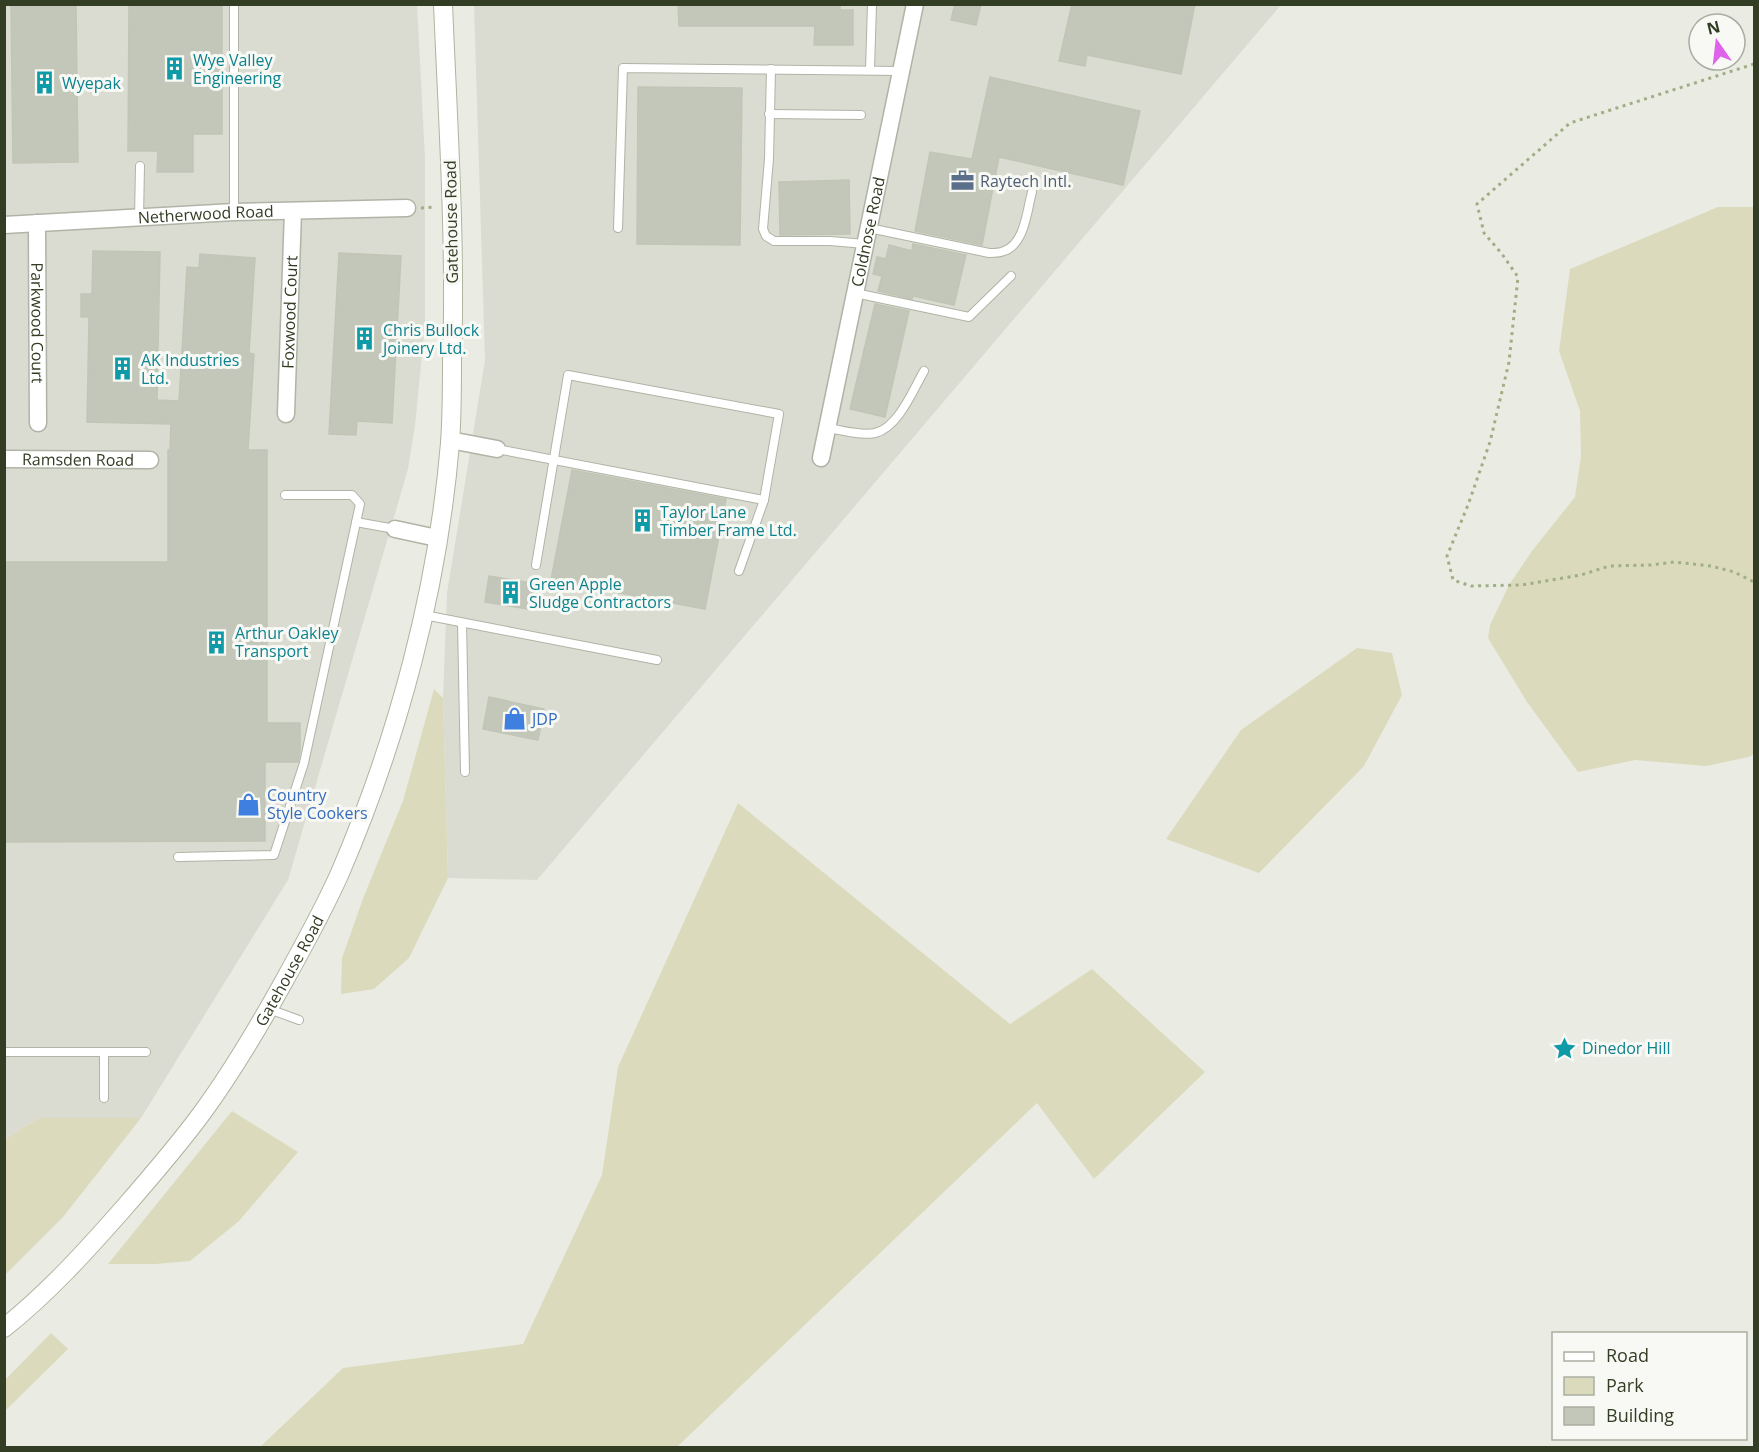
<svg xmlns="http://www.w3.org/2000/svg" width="1759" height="1452" viewBox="0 0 1759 1452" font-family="'Open Sans',sans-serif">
	<rect width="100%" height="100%" fill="#eaece3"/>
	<g fill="#dadcd1">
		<path d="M5 5H417L425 158V324L415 426 408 469 288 880 141 1118H39L5 1139Z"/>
		<path d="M474 5H1281L537 880 448 878 443 698 447 593 485 360Z"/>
	</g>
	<g fill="#dcdabd">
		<path d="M1718 207H1754V754L1749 757 1706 766 1635 760 1578 772 1527 702 1488 638 1490 625 1509 585 1532 551 1575 497 1581 456 1580 411 1559 351 1570 269Z"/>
		<path d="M1357 648 1392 653 1402 695 1364 766 1259 873 1166 839 1241 730Z"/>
		<path d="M434 689 443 698 448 878 409 958 374 989 341 994 342 958 364 896 403 801Z"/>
		<path d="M738 803 1010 1024 1092 969 1205 1072 1094 1179 1037 1103 677 1447H260L343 1368 523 1344 602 1175 618 1067Z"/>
		<path d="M232 1111 298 1152 239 1221 190 1261 156 1264H108Z"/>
		<path d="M39 1118H141L63 1217 5 1275V1139Z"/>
		<path d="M51 1333 68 1349 5 1411V1380Z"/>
	</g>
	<g fill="#c3c7b9" stroke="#c1c5b6" stroke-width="1.5">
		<path d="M11 4H76L78 162 13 163Z"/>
		<path d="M129 4H222V134H193V172H157L158 151H128Z"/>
		<path d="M678 4H840V10H853V45H814L815 26H679Z"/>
		<path d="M955 4H981L976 25 951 20Z"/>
		<path d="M1072 4H1195L1181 74 1087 55 1085 66 1059 61Z"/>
		<path d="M990 77 1140 111 1123 185 999 157 982 245 915 231 930 152 972 159Z"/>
		<path d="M638 87 742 88 740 245 637 244Z"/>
		<path d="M849 180 850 234 780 235 779 182Z"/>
		<path d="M913 244 966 255 954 305 913 296 912 299 878 291 882 276 873 274 877 257 886 259 889 245 912 251Z"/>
		<path d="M93 251 160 252 157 400 179 401 187 267 199 268 200 254 255 258 249 353 254 354 248 450H267V723H300V751L298 762H265V841L4 842V562H168V450H170L171 424 87 422 89 317H81V294H92Z"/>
		<path d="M339 253 401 256 392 423 357 421 356 435 329 434Z"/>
		<path d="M875 304 909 311 885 417 850 409Z"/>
		<path d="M572 470 726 499 705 609 551 580Z"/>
		<path d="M489 576 538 584 533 610 485 602Z"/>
		<path d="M489 697 544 709 538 740 483 729Z"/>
	</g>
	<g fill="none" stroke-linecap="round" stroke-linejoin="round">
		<defs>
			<g id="lane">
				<path d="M234 4V212"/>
				<path d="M771 69 769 159 763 229 766 236 774 241H830L865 244"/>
				<path d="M870 69 872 4"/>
				<path d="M769 114 861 115"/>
				<path d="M139 218 140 166"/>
				<path d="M618 228 623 68 901 71"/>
				<path d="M869 228 989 253C994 253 1000 253 1004 251 1025 244 1027 210 1032 192"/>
				<path d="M855 293 969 317 1011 276"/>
				<path d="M827 428C842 430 859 436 875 433 898 428 913 390 924 371"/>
				<path d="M497 449 764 500"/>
				<path d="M356 522 395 529"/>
				<path d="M536 565 568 375 779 414 764 500 739 571"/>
				<path d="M424 615 657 660"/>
				<path d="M462 623 465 772"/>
				<path d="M178 857 274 855 304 763 360 504 352 495H285"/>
				<path d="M269 1009 299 1020"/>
				<path d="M4 1052H146"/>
				<path d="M104 1098V1052"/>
			</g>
			<g id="street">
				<path id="s1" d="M37 223 38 423"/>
				<path id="s2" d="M4 225 234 212 407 208"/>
				<path id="s3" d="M286 414 293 211"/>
				<path d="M450 440 497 449"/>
				<path id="s4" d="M821 458 915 4"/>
				<path id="s5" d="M4 459 150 460"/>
				<path d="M395 529 437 538"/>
			</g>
			<g id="secondary">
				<path id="s6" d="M4 1328C48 1293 86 1251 123 1209 150 1178 177 1147 202 1113 232 1072 258 1028 283 983 303 947 323 911 340 873 398 738 438 589 450 443 452 416 452 389 452 362 456 243 448 124 443 4"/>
			</g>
		</defs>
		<use href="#lane" stroke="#afb4a6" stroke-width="10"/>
		<use href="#street" stroke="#afb4a6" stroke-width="19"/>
		<use href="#secondary" stroke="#aeb49f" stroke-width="20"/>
		<g stroke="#a0ae85" stroke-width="3" stroke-dasharray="3 4.5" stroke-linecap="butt">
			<path d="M1754 64 1570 123 1477 204 1484 233 1502 254 1518 277 1509 362 1490 442 1468 505 1447 556 1453 580 1471 586 1522 585 1581 575 1609 566 1651 565 1674 562 1711 566 1734 572 1754 582"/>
			<path d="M421 208 435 207"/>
		</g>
		<use href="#lane" stroke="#fff" stroke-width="8"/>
		<use href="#street" stroke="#fff" stroke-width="16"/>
		<use href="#secondary" stroke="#fff" stroke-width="18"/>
	</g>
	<defs>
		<symbol id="building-bare" viewBox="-9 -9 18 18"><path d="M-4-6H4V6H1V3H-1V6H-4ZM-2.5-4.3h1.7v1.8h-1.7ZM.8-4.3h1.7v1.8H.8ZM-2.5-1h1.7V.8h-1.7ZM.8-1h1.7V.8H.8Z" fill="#0f9aa8" stroke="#f8f9f4" stroke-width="2.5" paint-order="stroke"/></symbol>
		<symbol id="office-bare" viewBox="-9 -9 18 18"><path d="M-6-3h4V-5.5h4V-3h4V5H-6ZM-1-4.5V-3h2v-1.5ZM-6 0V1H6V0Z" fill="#5c6f8a" stroke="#f8f9f4" stroke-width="2.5" paint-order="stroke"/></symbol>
		<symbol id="shop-bare" viewBox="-9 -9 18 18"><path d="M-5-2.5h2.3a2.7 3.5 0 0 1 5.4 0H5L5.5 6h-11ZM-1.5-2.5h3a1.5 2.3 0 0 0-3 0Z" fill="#3f7fe0" stroke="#f8f9f4" stroke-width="2.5" paint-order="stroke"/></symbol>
		<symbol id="sight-bare" viewBox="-9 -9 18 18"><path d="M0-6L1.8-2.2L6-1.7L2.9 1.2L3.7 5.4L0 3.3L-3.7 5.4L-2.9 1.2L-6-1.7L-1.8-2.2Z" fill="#0f9aa8" stroke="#f8f9f4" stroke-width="2.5" paint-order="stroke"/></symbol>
	</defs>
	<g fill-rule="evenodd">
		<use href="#building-bare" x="158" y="52" width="33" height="33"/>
		<use href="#building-bare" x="28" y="66" width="33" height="33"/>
		<use href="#office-bare" x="946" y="164" width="33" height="33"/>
		<use href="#building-bare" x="348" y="322" width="33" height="33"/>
		<use href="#building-bare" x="106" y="352" width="33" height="33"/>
		<use href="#building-bare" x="626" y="504" width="33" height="33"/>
		<use href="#building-bare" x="494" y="576" width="33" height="33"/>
		<use href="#building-bare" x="200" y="626" width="33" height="33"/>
		<use href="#shop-bare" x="498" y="702" width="33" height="33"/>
		<use href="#shop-bare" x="232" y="788" width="33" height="33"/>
		<use href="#sight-bare" x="1548" y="1032" width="33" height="33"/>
	</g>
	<g text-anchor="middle" stroke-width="6" stroke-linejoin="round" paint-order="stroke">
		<g font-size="16" fill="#0d838f" stroke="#f8f9f4" text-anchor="start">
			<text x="193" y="66">Wye Valley<tspan x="193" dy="18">Engineering</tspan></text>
			<text x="62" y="89">Wyepak</text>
			<text x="383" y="336">Chris Bullock<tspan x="383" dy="18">Joinery Ltd.</tspan></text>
			<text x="141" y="366">AK Industries<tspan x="141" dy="18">Ltd.</tspan></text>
			<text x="660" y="518">Taylor Lane<tspan x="660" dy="18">Timber Frame Ltd.</tspan></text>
			<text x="529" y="590">Green Apple<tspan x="529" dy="18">Sludge Contractors</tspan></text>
			<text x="235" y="639">Arthur Oakley<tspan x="235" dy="18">Transport</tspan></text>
			<text x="1582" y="1054">Dinedor Hill</text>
		</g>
		<g font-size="16" fill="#4e5e75" stroke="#f8f9f4" text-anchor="start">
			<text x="980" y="187">Raytech Intl.</text>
		</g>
		<g font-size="16" fill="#333d24" stroke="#f8f9f4">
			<text dy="6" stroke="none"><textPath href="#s2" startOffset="202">Netherwood Road</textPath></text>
			<text transform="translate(451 222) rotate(-91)" y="6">Gatehouse Road</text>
			<text dy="6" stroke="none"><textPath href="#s4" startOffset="231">Coldnose Road</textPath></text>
			<text dy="6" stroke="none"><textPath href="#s3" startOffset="102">Foxwood Court</textPath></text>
			<text dy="6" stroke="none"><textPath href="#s1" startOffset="100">Parkwood Court</textPath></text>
			<text dy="6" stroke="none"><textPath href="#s5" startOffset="74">Ramsden Road</textPath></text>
			<text dy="6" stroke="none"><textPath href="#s6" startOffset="460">Gatehouse Road</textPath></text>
		</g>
		<g font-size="16" fill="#366cbe" stroke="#f8f9f4" text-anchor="start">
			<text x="532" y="725">JDP</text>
			<text x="267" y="801">Country<tspan x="267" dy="18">Style Cookers</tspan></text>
		</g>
	</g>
	<rect width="1759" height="1452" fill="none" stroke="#333d24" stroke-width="12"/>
	<rect x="1552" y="1332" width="195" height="108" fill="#f8f9f4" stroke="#a9aea1" stroke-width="1.5"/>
	<rect x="1564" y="1352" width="30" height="9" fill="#ffffff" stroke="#a9aea1" stroke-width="1.5"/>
	<text x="1606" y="1362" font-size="18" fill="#333d24">Road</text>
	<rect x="1564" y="1377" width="30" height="18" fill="#dcdabd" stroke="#a9aea1" stroke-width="1.5"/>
	<text x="1606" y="1392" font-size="18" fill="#333d24">Park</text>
	<rect x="1564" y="1407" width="30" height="18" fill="#c3c7b9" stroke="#a9aea1" stroke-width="1.5"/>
	<text x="1606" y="1422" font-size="18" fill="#333d24">Building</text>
	<g transform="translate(1717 42) rotate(346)"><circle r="28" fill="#f8f9f4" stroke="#a9aea1" stroke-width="1.5"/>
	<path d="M0-4.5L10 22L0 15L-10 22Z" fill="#de63ea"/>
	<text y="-9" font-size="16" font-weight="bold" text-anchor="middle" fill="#333d24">N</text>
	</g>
</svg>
